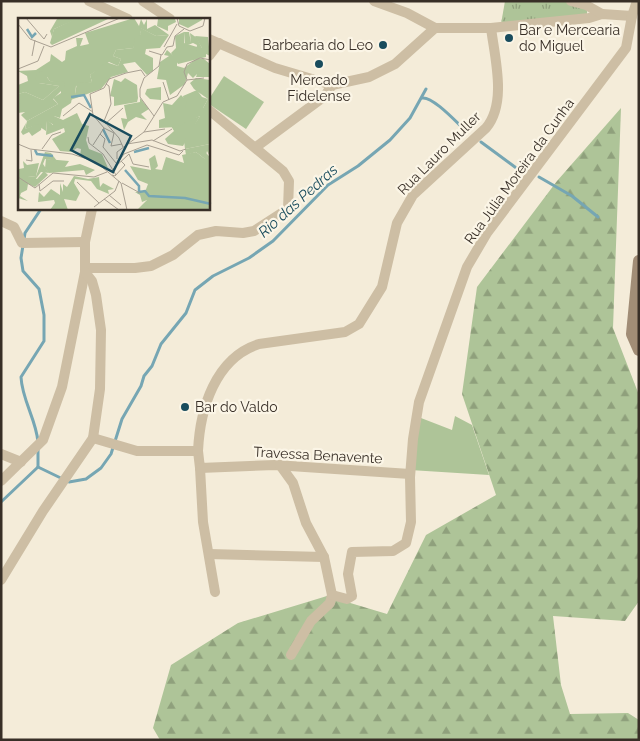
<svg xmlns="http://www.w3.org/2000/svg" width="640" height="741" viewBox="0 0 640 741" font-family="Raleway,sans-serif">
	<defs>
		<pattern id="forest-firs" width="22" height="20" patternUnits="userSpaceOnUse" patternTransform="scale(1.25)"><rect width="22" height="20" fill="#aec498"/><path d="M5 1l3.5 6h-7zM16 11l3.5 6h-7z" fill="#8fa07c"/></pattern>
		<pattern id="park-tufts" width="24" height="20" patternUnits="userSpaceOnUse" patternTransform="scale(1.25)"><rect width="24" height="20" fill="#aec498"/><path d="M3 7l-1-3M5 7V3M7 7l1-3M15 17l-1-3M17 17v-4M19 17l1-3" fill="none" stroke="#8fa07c"/></pattern>
	</defs>
	<rect width="100%" height="100%" fill="#f4ecd9"/>
	<path fill="url(#forest-firs)" d="M621 108 613 328 639 395V601L625 621 553 616 561 685 570 714 628 713 639 720V740H160L153 728 171 665 238 623 327 596 387 614 426 535 496 495 462 394 477 287 557 181Z"/>
	<path fill="url(#park-tufts)" d="M505 1H571L587 8V15L501 24Z"/>
	<g fill="#aec498">
		<path d="M224 76 264 102 246 129 209 104V99Z"/>
		<path d="M455 416 472 425 489 475 410 470 421 418 452 430Z"/>
	</g>
	<g fill="none" stroke-linecap="round" stroke-linejoin="round">
		<g stroke="#76a6b3" stroke-width="3">
			<path d="M422 98C433 96 458 124 467 132"/>
			<path d="M481 142 523 173"/>
			<path d="M539 177 572 196 598 217"/>
			<path d="M38 442C36 419 22 400 21 377L44 341V315L39 289 23 271 21 258 25 233 41 209"/>
			<path d="M38 467 69 482 86 479 101 468 111 454 122 419 141 386 144 376 152 366 161 344 186 313 195 290 213 276 249 258 273 241 328 185 358 166 390 140 410 118 426 89"/>
			<path d="M1 502 38 467V448"/>
		</g>
		<g stroke="#cdbea4" stroke-width="10">
			<path d="M89 1 128 19"/>
			<path d="M143 1 170 19"/>
			<path d="M374 1 407 13 435 28H491L589 18 602 14 632 16"/>
			<path d="M571 1 586 5 602 14"/>
			<path d="M209 39 275 68 332 85 369 77 395 64 435 28"/>
			<path d="M209 56 219 43"/>
			<path d="M256 147 325 96 332 85"/>
			<path d="M1 221 14 227 22 243 85 242"/>
			<path d="M85 268H135L151 266 173 255 198 235 216 231 243 233 254 231 288 209 289 181 283 171 209 110"/>
			<path d="M93 438 137 451H198L200 468 275 465 410 474"/>
			<path d="M198 451C200 409 215 358 259 344L345 332 359 324 382 287 397 223 413 195 486 128C507 103 495 59 491 28"/>
			<path d="M1 454 21 462"/>
			<path d="M280 465 293 483 306 523 324 557 332 595 330 603 311 621 291 655"/>
			<path d="M200 468 203 522 215 592"/>
			<path d="M1 481 43 440 62 387 85 272V242L92 209"/>
			<path d="M209 554 324 557"/>
			<path d="M1 580 43 511 93 438 100 389 101 330 96 295 92 281 85 272"/>
			<path d="M332 595 347 599 352 596 348 574 352 552 393 551 406 543 411 522 410 477 413 439 419 402 467 267 487 233 626 48 632 16 637 1"/>
		</g>
		<path stroke="#a18d76" stroke-width="12" d="M639 261 632 334 639 350"/>
	</g>
	<g fill="#194c5d" stroke="#fbf5e6" stroke-width="2">
		<circle cx="509" cy="38" r="5"/>
		<circle cx="383" cy="45" r="5"/>
		<circle cx="319" cy="64" r="5"/>
		<circle cx="185" cy="407" r="5"/>
	</g>
	<g text-anchor="middle" stroke-width="4.5" stroke-linejoin="round" paint-order="stroke">
		<g font-size="14" fill="#382f27" stroke="#fbf5e6" text-anchor="start">
			<text x="519" y="35">Bar e Mercearia<tspan x="519" dy="16">do Miguel</tspan></text>
			<text x="373" y="50" text-anchor="end">Barbearia do Leo</text>
			<text x="319" y="85" text-anchor="middle">Mercado<tspan x="319" dy="16">Fidelense</tspan></text>
			<text x="195" y="412">Bar do Valdo</text>
		</g>
		<g font-size="14" fill="#382f27" stroke="#fbf5e6">
			<text transform="translate(439 153) rotate(-45)" y="5">Rua Lauro Muller</text>
			<text transform="translate(519 171) rotate(-54)" y="5">Rua Júlia Moreira da Cunha</text>
			<text transform="translate(318 455) rotate(3)" y="5">Travessa Benavente</text>
		</g>
		<g font-size="15" font-style="italic" fill="#194c5d" stroke="#fbf5e6">
			<text transform="translate(298 201) rotate(-42)" y="5">Rio das Pedras</text>
		</g>
	</g>
	<g transform="translate(18 18)">
		<rect width="192" height="192" fill="#f4ecd9"/>
		<path d="M116 0 121 8 123 1 126 7 129 1V11L137 7 151 17 138 18 122 10 123 16 115 30 98 32 95 38 103 41 100 48 91 44 72 57 74 64 58 68 57 76H50L49 82 54 80 53 85 44 91 42 100 36 98V107L29 103 28 113 19 107 7 111 9 103 40 86 35 80 43 75V66L32 63 29 59 21 65 41 68 25 82 7 74 0 76V67L10 63 9 58 0 53 18 52 32 43 33 36 44 44 47 42 48 33 59 28 58 20H65L62 28 71 26 67 15ZM39 1H59L36 11 34 19 32 13ZM161 1H184V2L170 10 161 6ZM166 14V25L179 29 184 30 177 18 190 19 192 38 188 36V39L160 46 153 35 158 30 157 18ZM179 72 184 79 190 81 185 90H167L165 78ZM122 80 131 91 123 96 129 102 118 99 110 104 106 112 103 100 109 101 106 87 122 84ZM182 98 165 128 150 126 147 121 156 113 153 108ZM192 126V139L189 133 187 141 178 134 168 137 167 131ZM28 141 51 143 47 149 62 146 77 152 68 157 66 152 31 155 27 150ZM5 143 9 147 21 145 18 158 10 159 19 161 26 153 30 157 17 169 10 166 9 172 3 175 2 178 10 183 0 180V146L1 151 6 150Z" fill="#aec498"/>
		<path d="M59 0 90 1 34 27 32 25 36 11ZM140 1H157L158 4 150 8V13L139 8ZM121 9 138 18 151 17 142 30 128 31 127 36 135 40V53L129 57 117 44 105 46 110 54 93 59 83 71 47 84 42 80 51 72 57 76 59 65 74 64 72 57 88 44 100 48 103 41 95 38 98 32 115 30 117 20 123 16ZM166 14H171L173 25 172 15 179 20 184 30 182 33H178L179 27 175 25 167 28ZM149 32 159 41V48L166 50 178 41H186L192 46V59H178L179 56 175 60 170 55 167 66 152 77 148 62 139 61 142 44 151 38 146 37ZM24 53 32 63 46 64 47 69 35 81 40 86 9 103 3 97 7 94 0 95V76L7 74 25 82 41 68 21 65 17 62 19 55ZM107 60 119 67 120 80 119 84 96 88V79L92 78 96 61 103 64ZM178 60 192 62V126L167 131 166 123 182 98 158 109 141 110V102L147 100 145 85 154 87 163 77 169 83 167 90H185L190 81 176 71 172 65ZM143 69V82L132 81 127 76 129 71ZM59 95 64 106 71 108 68 122 71 131 84 136 90 150 62 138 63 131 59 130 53 134 42 133 34 121 47 114 46 110 28 117 29 102 35 107 36 98 45 102ZM8 105 7 111 19 106 24 107 23 112 14 118 11 114 5 117 3 114ZM185 132 192 139V192H119L129 182 124 184 122 177 117 174H127L130 166 120 162 112 148 133 152 131 141 137 137 140 148 137 151 144 152 148 139 166 145 164 137 178 134 187 141 183 134ZM27 134 33 135 39 143 27 141 25 146 31 155 23 154 17 162 11 161 10 159 18 158ZM56 158 70 161 81 159 82 169 85 165 96 171 90 172 91 176 79 171 73 163 57 161 56 165 62 175 58 183 46 181 50 192H32L37 185 36 182 20 184 21 174 26 179 33 171 42 177V165L45 174V166L49 169Z" fill="#aec498"/>
		<path fill="none" stroke="#76a6b3" stroke-width="2.5" d="M9 11 14 19 18 15M53 79 66 77 73 90M85 111 92 125M17 132 19 136 35 138M116 134 131 130M107 152 121 168V174L127 173 131 178 167 180 193 186"/>
		<path fill="none" stroke="#a9a092" stroke-width="1" d="M8 0 26 21 29 16M159 0 161 8 172 13 185 8 187 0M0 6 12 21M12 21 33 29 102 0M146 29 159 6M131 33 144 37 149 29 155 28 157 18 166 11M14 38 17 22M0 51 20 43 26 28M169 62 166 54 169 46 182 40 193 42M145 64 151 82M88 66 91 68 93 86 86 103 101 120 105 129M45 98 61 85 75 94M136 98 122 79V71L126 60 141 48 143 37M87 106 105 90M126 114 147 111M96 115 86 110 75 97 72 76 86 70 91 61 108 55 123 52 127 58M96 115 93 128 104 126M82 116 87 121 85 129 98 145M70 119 71 125 85 136 98 157M135 123 154 111M0 126 12 131 54 136 78 144 103 165 109 192M109 126 134 122 162 133 168 131M75 127 86 110M24 131 34 117 43 114M111 136 115 146 131 149M99 141V134L126 114 145 84 159 78 169 62 186 60M8 142 14 143 13 132M97 149 111 136M94 153 106 136 129 127 161 137 165 133M94 157 97 158 107 147 103 143M0 159 17 170 35 155 76 159 89 154M59 164 81 185M104 165 122 175M21 166 22 173 35 163H46M91 177 103 187M86 181 101 192M76 189 97 173 101 163"/>
		<path fill="#194c5d" fill-opacity="0.15" stroke="#194c5d" stroke-width="2.5" d="M72 96 113 118 95 154 53 132Z"/>
		<rect width="192" height="192" fill="none" stroke="#382f27" stroke-width="2.5"/>
	</g>
	<rect width="640" height="741" fill="none" stroke="#382f27" stroke-width="5"/>
</svg>
